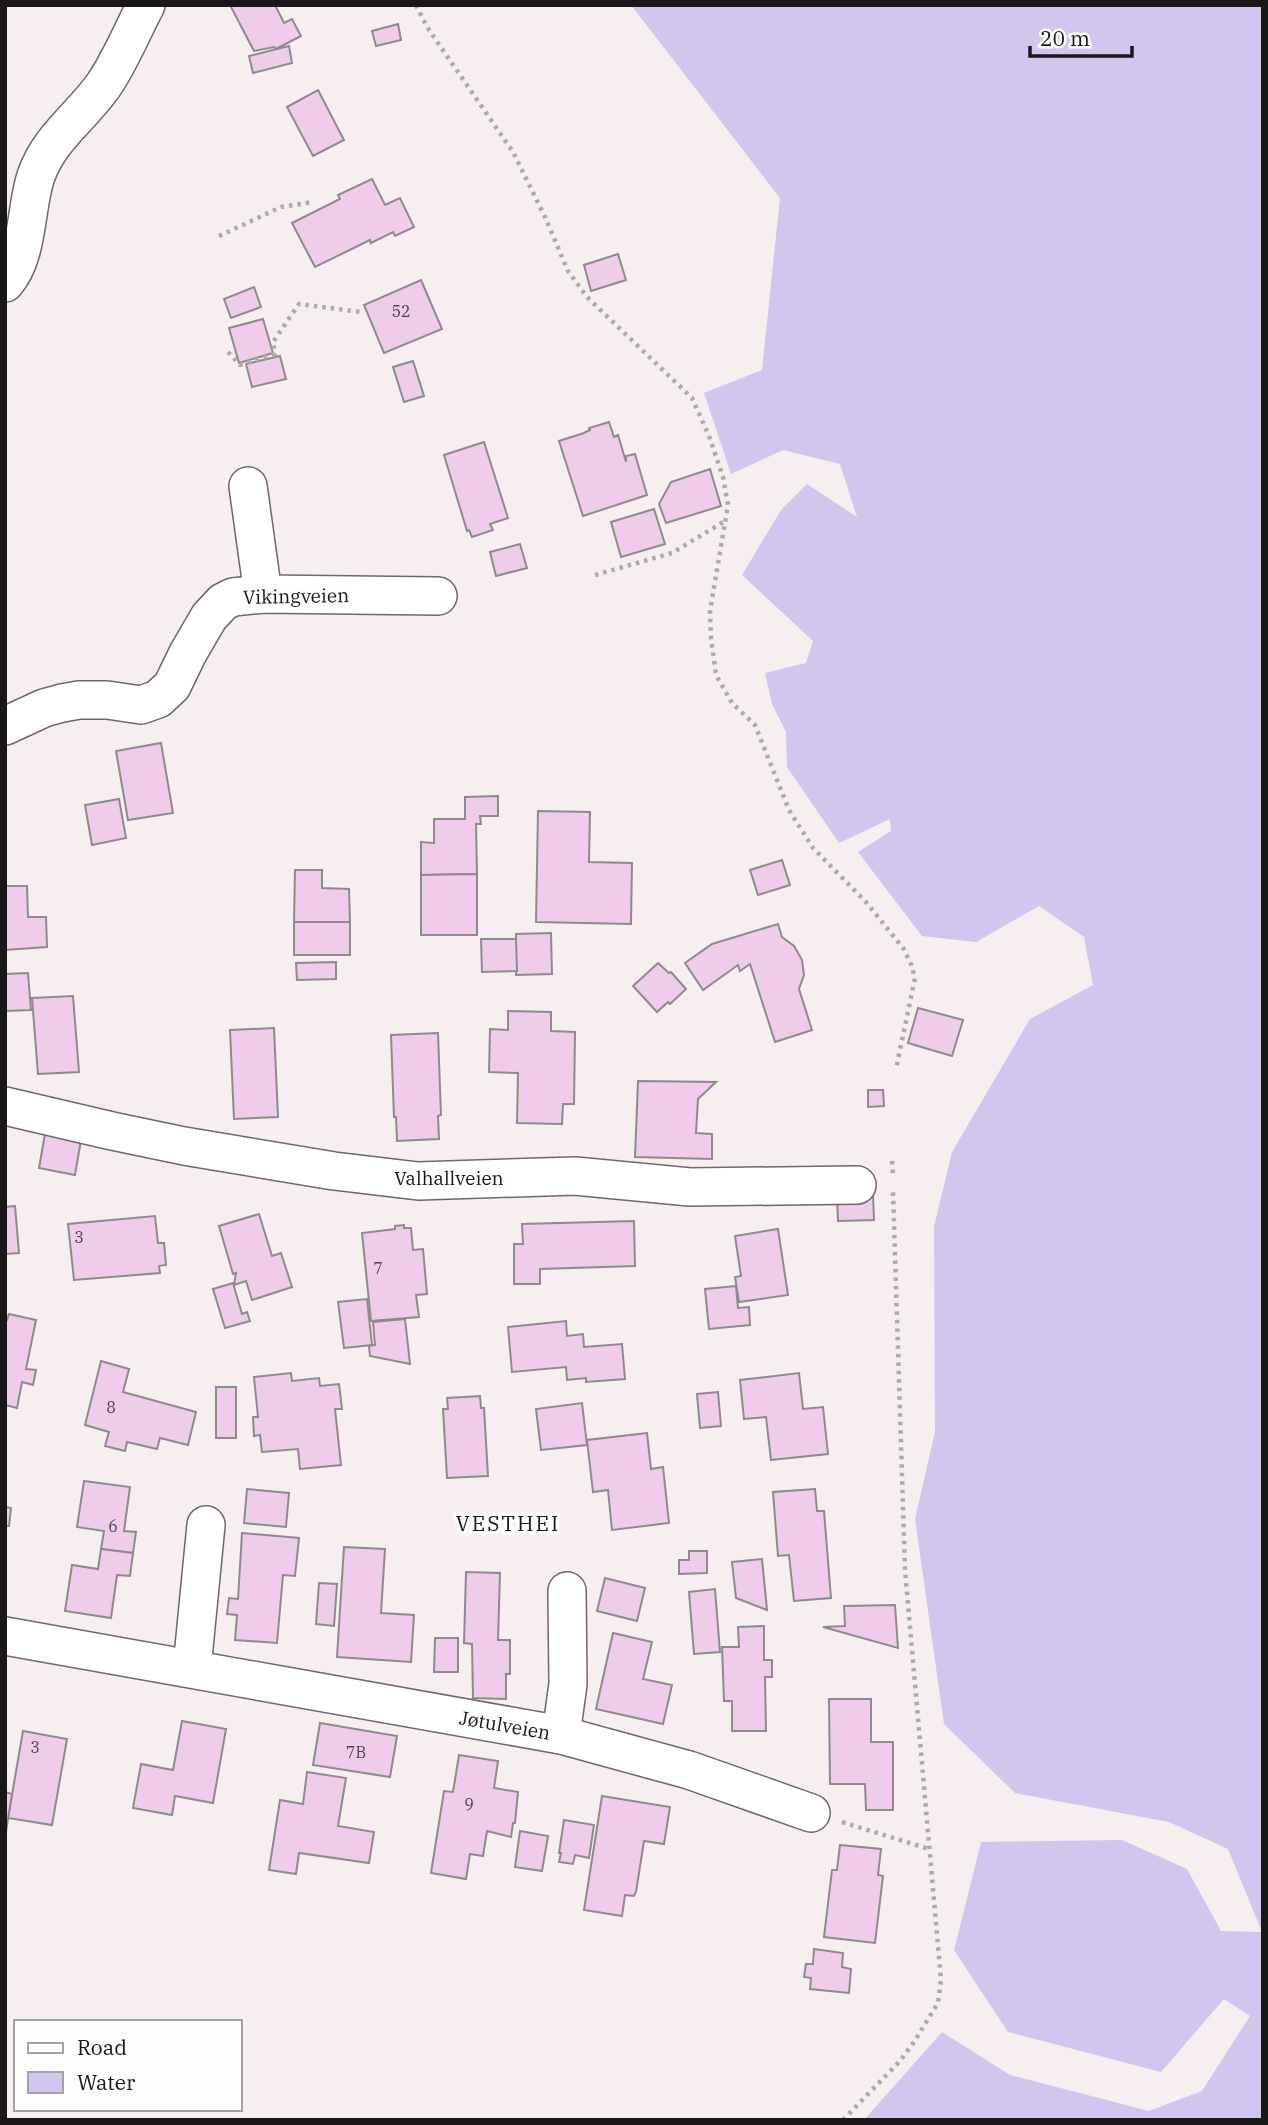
<svg xmlns="http://www.w3.org/2000/svg" width="1268" height="2125" viewBox="0 0 1268 2125" font-family="'IBM Plex Serif',serif">
	<rect width="100%" height="100%" fill="#f6eeef"/>
	<path fill="#d0c6ee" d="M631 5H1263V2120H864L942 2032 1010 2075 1149 2111 1202 2091 1250 2016 1224 1999 1161 2072 1008 2032 954 1950 981 1842 1122 1840 1187 1869 1221 1931 1262 1932 1228 1849 1169 1822 1015 1793 944 1724 915 1519 935 1432 934 1227 952 1152 1030 1019 1093 985 1084 937 1039 906 976 942 922 936 858 852 891 831 890 819 839 843 787 767 786 732 772 704 765 673 806 663 813 641 742 575 781 510 807 484 857 517 840 464 783 450 731 474 704 393 762 370 780 198Z"/>
	<g fill="#eeccea" stroke="#8f8a8e" stroke-width="2">
		<path d="M230 5H275L284 23 292 19 301 36 276 49 274 47 254 51Z"/>
		<path d="M398 24 401 40 376 46 372 31Z"/>
		<path d="M289 46 292 63 253 73 249 56Z"/>
		<path d="M318 90 344 140 313 156 287 107Z"/>
		<path d="M372 179 385 205 400 198 414 227 395 236 393 232 371 243 370 240 315 267 292 223 340 199 338 195Z"/>
		<path d="M618 254 626 280 591 291 584 265Z"/>
		<path d="M421 280 442 329 384 353 364 305Z"/>
		<path d="M254 287 261 307 231 318 224 299Z"/>
		<path d="M263 319 273 353 239 363 229 328Z"/>
		<path d="M280 356 286 379 252 387 246 364Z"/>
		<path d="M413 361 424 396 404 402 393 367Z"/>
		<path d="M609 422 614 437 618 435 626 462V456L635 454 647 495 583 516 559 441 584 433 590 430 589 428Z"/>
		<path d="M484 442 508 518 490 524 493 530 472 537 469 530 467 531 444 455Z"/>
		<path d="M710 469 721 506 666 523 659 504 671 482Z"/>
		<path d="M654 509 665 544 621 557 611 522Z"/>
		<path d="M520 544 527 568 496 576 490 552Z"/>
		<path d="M161 743 173 813 128 820 116 751Z"/>
		<path d="M498 796V816H480L481 824H476L477 874 421 875V842L434 843V819H465V797Z"/>
		<path d="M119 799 126 838 92 845 85 805Z"/>
		<path d="M538 811 590 812 589 862 632 863 631 924 536 922Z"/>
		<path d="M782 860 790 885 758 895 750 870Z"/>
		<path d="M295 870H322V888L349 889 350 922H294Z"/>
		<path d="M477 874V935H421V875Z"/>
		<path d="M5 886H27L28 917H46L47 947 5 950Z"/>
		<rect x="294" y="922" width="56" height="33"/>
		<path d="M778 924 782 937 794 946 802 960 804 975 799 989 812 1030 775 1042 750 964 740 971 738 965 703 990 685 963 712 944Z"/>
		<path d="M551 933 552 974 516 975V934Z"/>
		<path d="M481 939H516L517 971 482 972Z"/>
		<path d="M336 962V979L297 980 296 963Z"/>
		<path d="M658 963 669 973 671 972 686 989 670 1004 668 1002 657 1012 633 986Z"/>
		<path d="M28 973 31 1010 5 1011V974Z"/>
		<path d="M73 996 79 1072 38 1074 32 998Z"/>
		<path d="M918 1008 963 1020 952 1056 908 1043Z"/>
		<path d="M508 1011 551 1012V1031L575 1032 574 1104H563L562 1124 517 1123 518 1073 489 1072 490 1029 508 1030Z"/>
		<path d="M274 1028 278 1117 234 1119 230 1030Z"/>
		<path d="M438 1033 441 1115 438 1116 439 1139 397 1141 396 1117H394L391 1035Z"/>
		<path d="M638 1081 716 1082 698 1099 696 1133 712 1134V1159L635 1157Z"/>
		<path d="M868 1090H883L884 1106 868 1107Z"/>
		<path d="M45 1134 81 1140 75 1175 39 1168Z"/>
		<path d="M873 1194 874 1220 838 1221 837 1195Z"/>
		<path d="M15 1206 19 1253 5 1254V1207Z"/>
		<path d="M259 1214 272 1256 281 1253 292 1287 252 1300 246 1281 234 1285 236 1273 233 1274 219 1226Z"/>
		<path d="M155 1216 158 1243H164L166 1265 159 1266 160 1273 74 1280 68 1224Z"/>
		<path d="M634 1221 635 1266 540 1269V1284H514V1244H523L522 1224Z"/>
		<path d="M404 1225V1228H411L413 1250 423 1249 427 1294 416 1295 419 1317 371 1321 362 1233 395 1229V1226Z"/>
		<path d="M778 1229 788 1295 739 1302 735 1277 741 1276 735 1236Z"/>
		<path d="M233 1283 242 1314 247 1312 250 1321 225 1328 213 1289Z"/>
		<path d="M736 1286 738 1308 749 1307 750 1325 709 1329 705 1289Z"/>
		<path d="M367 1299 372 1345 344 1348 338 1302Z"/>
		<path d="M9 1314 36 1320 26 1369 36 1370 33 1385 22 1382 17 1408 5 1405V1320H7Z"/>
		<path d="M405 1319 410 1364 370 1356 369 1346 375 1345 373 1322Z"/>
		<path d="M566 1321 567 1336 583 1334 584 1347 622 1344 625 1379 586 1382V1378L567 1380 566 1367 512 1372 508 1327Z"/>
		<path d="M101 1361 129 1369 123 1392 196 1412 188 1445 160 1438 157 1449 127 1442 125 1451 105 1446 109 1432 85 1425Z"/>
		<path d="M291 1373 292 1381 319 1378 320 1386 339 1384 342 1409H335L341 1465 300 1469 298 1449 262 1452 260 1435 254 1436 253 1417H258L254 1377Z"/>
		<path d="M799 1373 803 1409 823 1407 828 1454 771 1460 766 1417 744 1419 740 1380Z"/>
		<rect x="216" y="1387" width="20" height="51"/>
		<path d="M718 1392 721 1426 700 1428 697 1394Z"/>
		<path d="M480 1396 481 1408H484L488 1476 447 1478 443 1409H448L447 1398Z"/>
		<path d="M582 1403 587 1445 541 1450 536 1409Z"/>
		<path d="M647 1433 651 1469 663 1467 669 1523 612 1530 608 1490 593 1492 587 1440Z"/>
		<path d="M84 1481 130 1487 124 1531 136 1532 133 1553 101 1549 104 1531 77 1527Z"/>
		<path d="M247 1489 289 1493 286 1527 244 1523Z"/>
		<path d="M815 1489 817 1511H824L831 1598 794 1601 789 1555 778 1556 773 1492Z"/>
		<path d="M5 1507 11 1508 9 1526H5Z"/>
		<path d="M242 1533 299 1538 295 1576 283 1575 277 1643 235 1640 237 1615 227 1614 229 1598 238 1599Z"/>
		<path d="M344 1547 385 1549 381 1613 414 1615 411 1662 337 1657Z"/>
		<path d="M101 1549 133 1553 130 1576 117 1575 111 1618 65 1611 72 1565 98 1569Z"/>
		<path d="M689 1551H707V1573L679 1574V1560H689Z"/>
		<path d="M762 1559 767 1610 736 1598 732 1562Z"/>
		<path d="M466 1572 500 1573 498 1640H510V1674H506V1699L473 1698 472 1644 464 1643Z"/>
		<path d="M605 1578 645 1588 637 1621 597 1611Z"/>
		<path d="M319 1583 337 1584 334 1626 316 1624Z"/>
		<path d="M715 1589 720 1652 694 1654 689 1592Z"/>
		<path d="M895 1605 898 1648 823 1627 845 1626 844 1606Z"/>
		<path d="M764 1626V1660H772V1677H765L766 1731H732V1701H724L722 1647H739L738 1627Z"/>
		<path d="M613 1633 652 1642 643 1679 672 1685 663 1724 596 1709Z"/>
		<path d="M435 1638H458V1672H434Z"/>
		<path d="M829 1699H871V1742H893V1810H866L865 1784H830Z"/>
		<path d="M182 1721 226 1729 213 1803 175 1796 172 1815 133 1808 141 1764 173 1770Z"/>
		<path d="M320 1723 397 1736 390 1777 313 1765Z"/>
		<path d="M23 1731 67 1739 52 1825 8 1818Z"/>
		<path d="M459 1755 498 1761 494 1788 518 1792 515 1823H513L511 1837 487 1831 483 1856 470 1854 466 1879 431 1873 444 1791 453 1792Z"/>
		<path d="M307 1772 346 1778 338 1826 374 1832 369 1863 299 1853 296 1874 269 1870 280 1800 303 1804Z"/>
		<path d="M5 1792 12 1794 5 1838Z"/>
		<path d="M602 1796 670 1807 664 1844 644 1841 636 1892 634 1896 625 1895 622 1916 584 1910Z"/>
		<path d="M564 1820 594 1825 589 1858 575 1855 573 1864 559 1862 561 1853H559Z"/>
		<path d="M520 1831 548 1836 542 1871 515 1867Z"/>
		<path d="M840 1845 881 1849 878 1875 883 1876 875 1943 824 1937 832 1870H837Z"/>
		<path d="M814 1949 843 1953 842 1967 851 1969 849 1993 810 1989 811 1978 804 1977 806 1964H813Z"/>
	</g>
	<g fill="none" stroke-linecap="round" stroke-linejoin="round">
		<defs>
			<g id="minor">
				<path d="M5 283C29 256 25 208 36 176 49 138 81 117 103 86 120 62 132 31 146 5"/>
				<path d="M248 486 263 594"/>
				<path d="M5 726 44 708 62 703 79 700H107L141 705 158 699 172 686 188 653 209 617 223 602 233 597 263 594 438 596"/>
				<path d="M5 1106 112 1131 184 1146 334 1171 418 1181 575 1176 690 1187 857 1185"/>
				<path d="M5 1636 561 1735 689 1770 811 1813"/>
				<path d="M192 1668 206 1525"/>
				<path d="M561 1735 568 1684 567 1591"/>
			</g>
		</defs>
		<use href="#minor" stroke="#6f686a" stroke-width="40"/>
		<g stroke="#b0a9aa" stroke-width="4.5" stroke-dasharray="3.5 5" stroke-linecap="butt">
			<path d="M416 5 427 27 513 152 545 217 568 271 587 297 692 398 709 436 723 477 728 505 710 611 711 638 716 675 732 703 755 725 789 810 813 848 866 902 903 948 911 964 915 978 896 1069"/>
			<path d="M219 236 281 207 313 202"/>
			<path d="M228 352 240 365 275 354 273 342 299 304 361 312"/>
			<path d="M595 575 672 553 725 521"/>
			<path d="M892 1161 893 1175"/>
			<path d="M842 1822 929 1849"/>
			<path d="M843 2120 900 2061 914 2042 938 2003 941 1980 905 1570 893 1191"/>
		</g>
		<use href="#minor" stroke="#fff" stroke-width="37"/>
	</g>
	<g text-anchor="middle" stroke-width="7" stroke-linejoin="round" paint-order="stroke">
		<g font-size="16" fill="#4f444c">
			<text x="401" y="317">52</text>
			<text x="79" y="1243">3</text>
			<text x="378" y="1274">7</text>
			<text x="111" y="1413">8</text>
			<text x="113" y="1532">6</text>
			<text x="35" y="1753">3</text>
			<text x="356" y="1758">7B</text>
			<text x="469" y="1810">9</text>
		</g>
		<g font-size="19" fill="#1a1718" stroke="#fefdfd">
			<text transform="translate(296 596) rotate(-1)" y="7">Vikingveien</text>
			<text x="449" y="1185">Valhallveien</text>
			<text transform="translate(505 1725) rotate(10)" y="7">Jøtulveien</text>
		</g>
		<g font-size="21" letter-spacing="2" fill="#1a1718" stroke="#fefdfd">
			<text x="508" y="1531">VESTHEI</text>
		</g>
	</g>
	<rect width="1268" height="2125" fill="none" stroke="#1a1718" stroke-width="14"/>
	<rect x="14" y="2020" width="228" height="91" fill="#fefdfd" stroke="#a3a1a1" stroke-width="2"/>
	<rect x="28" y="2043" width="35" height="10" fill="#ffffff" stroke="#a3a1a1" stroke-width="2"/>
	<text x="77" y="2055" font-size="21" fill="#1a1718">Road</text>
	<rect x="28" y="2072" width="35" height="21" fill="#d0c6ee" stroke="#a3a1a1" stroke-width="2"/>
	<text x="77" y="2090" font-size="21" fill="#1a1718">Water</text>
	<path d="M1030 46v10h102v-10" fill="none" stroke="#1a1718" stroke-width="3.5"/>
	<text x="1040" y="46" font-size="21" fill="#1a1718" stroke="#fefdfd" stroke-width="5" paint-order="stroke">20 m</text>
</svg>
